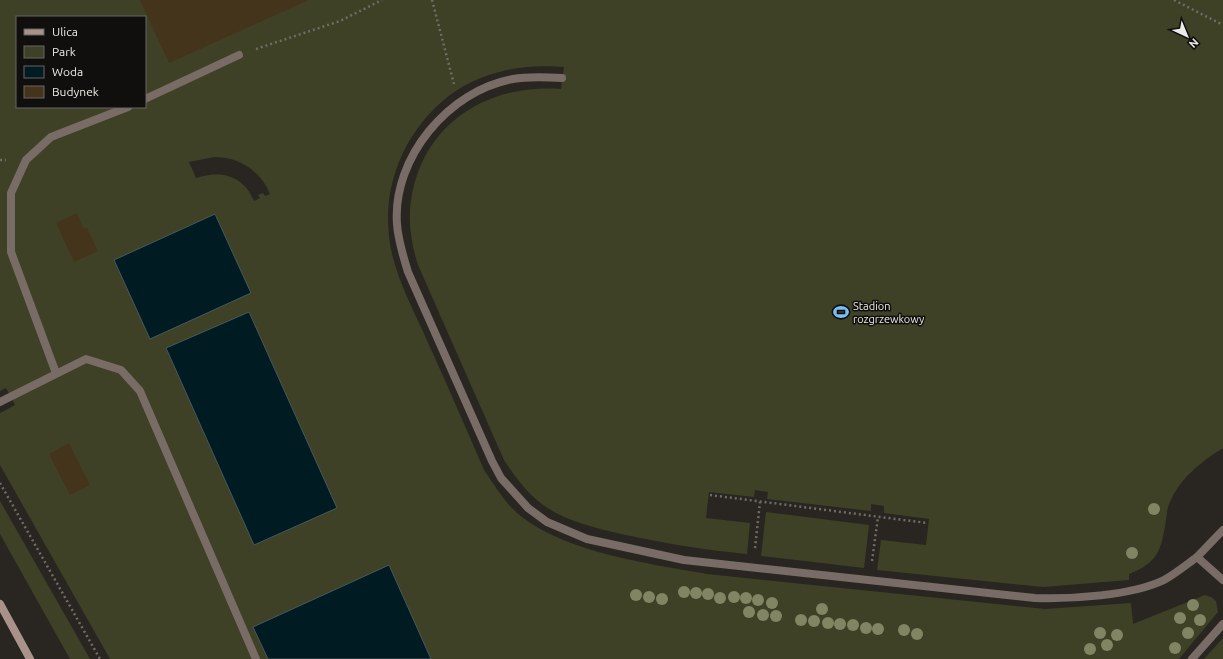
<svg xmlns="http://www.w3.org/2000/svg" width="1223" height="659" viewBox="0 0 1223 659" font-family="Ubuntu,sans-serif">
	<rect width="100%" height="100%" fill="#292621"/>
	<g fill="#3e4126" fill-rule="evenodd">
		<path d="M0 0H1223V448C1201 462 1181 477 1170 502 1167 507 1167 514 1166 520 1161 550 1159 562 1129 574V580L1043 587 877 570 881 540 926 545 929 519 884 513V506L871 504V511L767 499 768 492 755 490 754 497 709 492 706 518 750 523 747 554C704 550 663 543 621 534 592 527 560 520 537 500 524 489 514 475 504 460L418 265C413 249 409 231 410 214 414 131 481 83 561 89L564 67C515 63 467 74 432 111 391 154 377 214 397 271 405 296 419 321 429 345 448 387 466 428 484 470 495 486 506 505 522 517 569 553 650 564 707 574L1045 609 1131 603 1133 624 1205 595 1211 597 1216 601 1218 612 1179 659H110L0 465V413L15 405 6 388 0 391ZM17 17H145V107H17ZM214 157C239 157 260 170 270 194L265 196 263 193 258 195 260 198 254 201C243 175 221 170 196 178L189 162Z"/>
		<path d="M0 501 90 659H70L0 534Z"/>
		<path d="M766 512 869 525 864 568 761 556Z"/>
		<path d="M1223 638V659H1204Z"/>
	</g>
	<g fill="#001b21" stroke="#47595d">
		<path d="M215 214 251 293 150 339 114 260Z"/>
		<path d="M249 312 337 508 254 545 166 348Z"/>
		<path d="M389 565 431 659H268L253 627Z"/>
	</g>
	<g fill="#45341c">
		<path d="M140 0H309L169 63Z"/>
		<path d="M77 213 84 229 87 228 98 251 74 262 56 223Z"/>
		<path d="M69 443 90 485 70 495 49 454Z"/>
	</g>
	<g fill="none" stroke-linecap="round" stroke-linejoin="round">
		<g stroke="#6f6c68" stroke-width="2.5" stroke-dasharray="2 3" stroke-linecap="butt">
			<path d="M432 0 454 84"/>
			<path d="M1174 0 1223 25"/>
			<path d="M256 49 340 21 382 0"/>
			<path d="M0 160H6"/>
			<path d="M0 483 100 659"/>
			<path d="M710 495 927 523"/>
			<path d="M755 548 760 502"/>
			<path d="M872 561 878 517"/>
		</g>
		<g stroke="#796b65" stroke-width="8">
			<path d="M562 78C546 77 529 76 513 79 449 90 392 158 397 224 398 240 403 256 408 272L492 461 501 478 528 508 547 522 587 539 684 560 1035 598C1071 599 1131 596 1164 580 1175 574 1186 565 1197 557"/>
			<path d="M145 99 239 55"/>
			<path d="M56 373 11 252V193L26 160 51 137 128 107"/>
			<path d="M0 402 86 359 121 370 140 391 256 659"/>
			<path d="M1223 530 1197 557 1223 580"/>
		</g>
		<path stroke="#796b65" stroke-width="8" d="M1192 659 1223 624"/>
		<path stroke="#a89289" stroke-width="8" d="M0 604 30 659"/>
	</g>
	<g fill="#828564">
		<circle cx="1154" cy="509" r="6"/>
		<circle cx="1132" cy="553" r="6"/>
		<circle cx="684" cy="592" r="6"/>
		<circle cx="696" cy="593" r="6"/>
		<circle cx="708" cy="594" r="6"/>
		<circle cx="636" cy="595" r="6"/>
		<circle cx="649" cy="597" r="6"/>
		<circle cx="734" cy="597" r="6"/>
		<circle cx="720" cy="598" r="6"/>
		<circle cx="746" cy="598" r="6"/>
		<circle cx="662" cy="599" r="6"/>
		<circle cx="758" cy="600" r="6"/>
		<circle cx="772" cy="603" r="6"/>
		<circle cx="1193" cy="605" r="6"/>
		<circle cx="822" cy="609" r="6"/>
		<circle cx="749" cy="612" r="6"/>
		<circle cx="763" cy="615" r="6"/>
		<circle cx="776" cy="616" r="6"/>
		<circle cx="1180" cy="618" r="6"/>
		<circle cx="801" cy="620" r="6"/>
		<circle cx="1200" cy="620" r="6"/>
		<circle cx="814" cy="621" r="6"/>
		<circle cx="828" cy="623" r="6"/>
		<circle cx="840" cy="624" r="6"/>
		<circle cx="853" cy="625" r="6"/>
		<circle cx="866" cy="628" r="6"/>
		<circle cx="878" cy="629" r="6"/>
		<circle cx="904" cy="630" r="6"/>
		<circle cx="1100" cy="633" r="6"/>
		<circle cx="1188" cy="633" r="6"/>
		<circle cx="917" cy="634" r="6"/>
		<circle cx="1117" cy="635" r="6"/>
		<circle cx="1107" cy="645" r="6"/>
		<circle cx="1175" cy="648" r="6"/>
		<circle cx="1090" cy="649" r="6"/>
	</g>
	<defs>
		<symbol id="stadium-bare" viewBox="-9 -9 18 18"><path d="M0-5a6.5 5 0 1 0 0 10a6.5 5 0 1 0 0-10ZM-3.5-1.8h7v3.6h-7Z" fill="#78bff7" stroke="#110f0d" stroke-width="2.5" paint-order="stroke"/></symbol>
	</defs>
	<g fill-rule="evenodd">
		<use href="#stadium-bare" x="830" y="301" width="22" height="22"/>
	</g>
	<g text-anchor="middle" stroke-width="3" stroke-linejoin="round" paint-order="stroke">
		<g font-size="11" fill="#edebe8" stroke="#110f0d" text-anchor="start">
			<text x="853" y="310">Stadion<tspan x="853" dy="13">rozgrzewkowy</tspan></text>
		</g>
	</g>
	<rect x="16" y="16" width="130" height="92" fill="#110f0d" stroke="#696765"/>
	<rect x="24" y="29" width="20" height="6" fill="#a89289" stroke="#696765"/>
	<text x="52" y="36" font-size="12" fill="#edebe8">Ulica</text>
	<rect x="24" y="46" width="20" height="12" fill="#3e4126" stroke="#696765"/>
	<text x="52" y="56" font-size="12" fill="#edebe8">Park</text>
	<rect x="24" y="66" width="20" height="12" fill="#001b21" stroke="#696765"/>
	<text x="52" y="76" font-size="12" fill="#edebe8">Woda</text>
	<rect x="24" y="86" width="20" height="12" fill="#45341c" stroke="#696765"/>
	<text x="52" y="96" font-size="12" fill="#edebe8">Budynek</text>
	<g transform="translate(1187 36) rotate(136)" stroke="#110f0d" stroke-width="3" paint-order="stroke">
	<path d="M0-3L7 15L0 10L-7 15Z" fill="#edebe8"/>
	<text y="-6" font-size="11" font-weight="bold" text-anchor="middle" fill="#edebe8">N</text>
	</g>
</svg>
